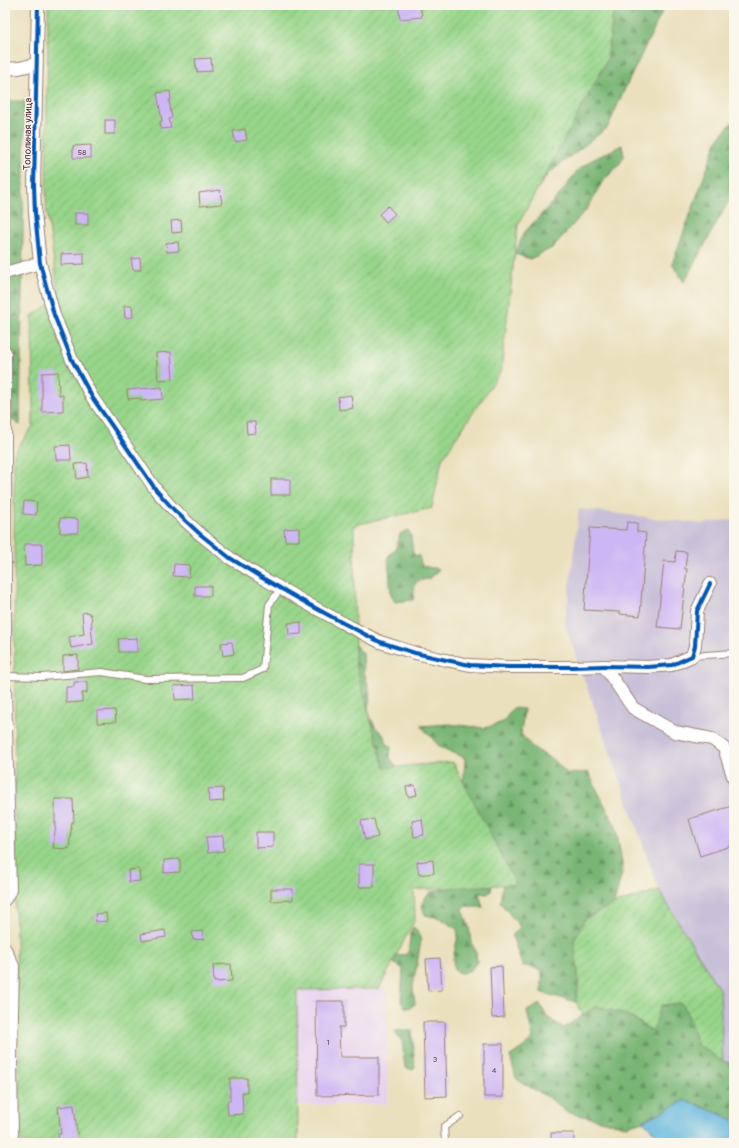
<svg xmlns="http://www.w3.org/2000/svg" width="739" height="1148" viewBox="0 0 739 1148" font-family="Pangolin,sans-serif">
	<defs>
		<pattern id="forest-firs" width="22" height="20" patternUnits="userSpaceOnUse"><rect width="22" height="20" fill="#79b676"/><path d="M5 1l3.5 6h-7zM16 11l3.5 6h-7z" fill="#659361"/></pattern>
		<pattern id="garden-furrows" width="10" height="10" patternUnits="userSpaceOnUse"><rect width="10" height="10" fill="#97d58a"/><path d="M-1 1l2-2M0 10L10 0M9 11l2-2" fill="none" stroke="#84b677"/></pattern>
	</defs>
	<rect width="100%" height="100%" fill="#fbf7ec"/>
	<filter id="ink" filterUnits="userSpaceOnUse"><feTurbulence type="fractalNoise" baseFrequency=".025" numOctaves="2"/><feDisplacementMap in="SourceGraphic" scale="8" xChannelSelector="R" yChannelSelector="G"/><feConvolveMatrix kernelMatrix="1 2 1 2 8 2 1 2 1" color-interpolation-filters="sRGB"/></filter>
	<filter id="wash" filterUnits="userSpaceOnUse"><feTurbulence type="fractalNoise" baseFrequency=".012" numOctaves="4" result="noise"/><feDisplacementMap in="SourceGraphic" scale="16" xChannelSelector="R" yChannelSelector="G"/><feGaussianBlur stdDeviation="0.9" result="paint"/><feColorMatrix in="noise" values="0 0 0 0 0 0 0 0 0 0 0 0 0 0 0 0 0 1.4 0 .05"/><feComposite in="paint" operator="in"/></filter>
	<g filter="url(#wash)">
		<rect width="100%" height="100%" fill="#eae0bd"/>
		<path fill="#e7d2ef" d="M387 988 388 1104 298 1105 296 989Z"/>
		<path fill="#c8bfd8" d="M579 509 702 524 734 519V1120L723 1062 720 991 659 890 565 625Z"/>
		<g fill="url(#forest-firs)" stroke="#626a50">
			<path d="M613 5H663V10L621 97 608 127 549 173 532 196Z"/>
			<path d="M5 101H25L20 425 11 419Z"/>
			<path d="M734 120V197L730 199 684 282 672 264 718 139Z"/>
			<path d="M622 145 624 156 619 165 603 181 592 199 587 209 552 248 530 259 515 254 524 233 561 193 578 170 590 161Z"/>
			<path d="M408 530 411 535 413 554 419 556 422 566 439 569 431 578 418 581 415 584 413 600 395 602 391 595 388 556 396 548 400 534Z"/>
			<path d="M356 646 363 653 364 671 371 697 368 707 370 717 376 728 383 734 387 744 391 747 390 758 396 766 386 785 349 657Z"/>
			<path d="M513 708 524 709 521 734 532 747 556 762 568 774 588 772 616 827 623 869 614 904 585 919 574 941 579 981 576 1002 542 993V970L522 965 512 936 520 927 500 902 505 872 463 787 465 758 440 747 421 726 449 724 485 728 503 722Z"/>
			<path d="M474 875 493 878 491 891 487 894 479 893 483 908 465 906 463 909 469 927 471 943 476 951 477 962 469 972 460 973 454 970 453 959 458 935 457 929 440 918 425 915 422 906 424 899 431 892 446 889Z"/>
			<path d="M413 927 418 931 421 941 413 986 415 1004 411 1007 406 1008 401 1002 403 969 389 960 391 957 407 954C411 945 408 935 413 927Z"/>
			<path d="M681 1003 687 1011 697 1044 723 1061 734 1064V1120L686 1100 643 1121 626 1126 600 1120 566 1112 550 1098 522 1083 516 1078 510 1056 520 1050 533 1039 527 1011 540 1004 547 1017 564 1028 597 1006 627 1015 652 1031 661 1005Z"/>
			<path d="M399 1030 412 1031 415 1068 413 1070 405 1067 402 1041 394 1032Z"/>
		</g>
		<g fill="url(#garden-furrows)" stroke="#707a5a">
			<path d="M48 5H614L607 60 518 225 501 371 442 459 432 508 354 525 355 662 384 768 453 762 516 884 414 890 415 919 379 989 297 990 298 1143H21L15 900 14 453 33 426 32 316 59 297 46 206Z"/>
			<path d="M659 890 720 991 723 1062 697 1044 687 1011 681 1003 661 1005 653 1031 627 1015 597 1006 583 1015 576 1002 579 981 574 941 585 919 614 904Z"/>
		</g>
		<path fill="#62b7de" stroke="#566b84" d="M686 1100 734 1120V1143H666L643 1121Z"/>
		<g id="blocks">
			<g fill="#cdb6f4">
				<path d="M398 5H420L422 17 400 19Z"/>
				<path d="M211 58 212 71 197 72 195 59Z"/>
				<path d="M170 91 171 100H169L172 118 169 119 171 128 161 129 160 122 162 121 157 93Z"/>
				<rect x="105" y="120" width="10" height="14"/>
				<path d="M245 129 247 140 235 142 233 131Z"/>
				<path d="M91 145V158H73V146Z"/>
				<path d="M220 190 222 204 200 206 199 193Z"/>
				<path d="M388 206 395 214 386 222 379 214Z"/>
				<rect x="75" y="213" width="13" height="12"/>
				<path d="M181 220 182 232 172 233 171 221Z"/>
				<path d="M178 242 179 251 167 252 166 243Z"/>
				<path d="M84 253V264L61 265V254Z"/>
				<path d="M140 258 141 270H133L131 259Z"/>
				<path d="M124 306H132L133 317 125 318Z"/>
				<path d="M171 352 173 379 158 380 156 353Z"/>
				<path d="M58 372 59 395H63V411L42 412V373Z"/>
				<path d="M162 387 163 399 141 401 140 398 128 399 127 390Z"/>
				<path d="M351 395 353 408 339 410 338 397Z"/>
				<path d="M246 422H255L256 433 247 434Z"/>
				<path d="M70 445 71 460H56L55 446Z"/>
				<path d="M87 463 88 477 77 479 75 464Z"/>
				<rect x="271" y="479" width="19" height="16"/>
				<path d="M24 501 37 502 36 515 23 514Z"/>
				<path d="M60 518 78 519V533H60Z"/>
				<path d="M627 522 637 523V532L646 533 640 616 620 614V612L584 610 590 528 626 530Z"/>
				<path d="M299 528V541H285L284 529Z"/>
				<path d="M24 544H42V565L25 566Z"/>
				<path d="M676 551 687 552 685 569H687L680 629 657 627 664 561 675 562Z"/>
				<path d="M174 564 190 565 189 577 173 576Z"/>
				<rect x="195" y="586" width="16" height="10"/>
				<path d="M88 612 89 614H91L92 626H91L93 644 71 648 69 637 84 634 82 613Z"/>
				<path d="M301 622V634L289 635 288 623Z"/>
				<path d="M137 638V652H119L118 639Z"/>
				<path d="M232 642 234 654 223 656 221 643Z"/>
				<path d="M78 655V669L63 671V656Z"/>
				<path d="M74 682H87V693H82V702L66 703V687H74Z"/>
				<path d="M194 685 195 699 175 700 174 686Z"/>
				<path d="M115 710 116 722 97 723V711Z"/>
				<path d="M415 785 417 795 408 797 406 787Z"/>
				<path d="M223 788 224 801 209 802 208 789Z"/>
				<path d="M55 799H73L74 822H72L69 849 53 848 56 823H55Z"/>
				<path d="M732 806 734 811V845L700 856 689 819Z"/>
				<path d="M374 819 378 837 365 840 361 821Z"/>
				<path d="M422 819 424 835 414 837 412 821Z"/>
				<path d="M256 832H273V847L256 848Z"/>
				<path d="M223 836 224 851 208 853 206 837Z"/>
				<path d="M180 859V872L164 873V860Z"/>
				<path d="M433 860 434 873 419 875 417 862Z"/>
				<rect x="359" y="864" width="15" height="23"/>
				<path d="M139 869 140 881 129 882 128 870Z"/>
				<path d="M271 889H293V900L271 901Z"/>
				<path d="M106 913 107 921 96 922 95 914Z"/>
				<path d="M165 930 166 937 142 941 141 934Z"/>
				<path d="M202 931 204 939 193 940 192 932Z"/>
				<path d="M440 958 442 990 428 991 426 959Z"/>
				<path d="M231 964 232 981 214 982 213 965Z"/>
				<path d="M502 966 504 1017 492 1018 490 967Z"/>
				<path d="M316 1001H344V1027H339L340 1057H379V1095L317 1096Z"/>
				<path d="M423 1022H445L447 1096 425 1097Z"/>
				<rect x="484" y="1044" width="19" height="53"/>
				<path d="M230 1078H247V1092H242L243 1114 228 1115 227 1101H230Z"/>
				<path d="M74 1105 77 1133H78L79 1143H59L58 1134H61L58 1107Z"/>
				<rect x="551" y="1133" width="23" height="10"/>
			</g>
		</g>
	</g>
	<g filter="url(#ink)">
		<use href="#blocks" fill-opacity="0" stroke="#9a8074" stroke-width="1"/>
		<g fill="none" stroke-linecap="round" stroke-linejoin="round">
			<defs>
				<g id="lane">
					<path d="M692 656 734 653"/>
					<path d="M5 676 42 677 102 672 145 679 243 678 263 669 269 605 281 588"/>
					<path d="M445 1143 444 1127 460 1116"/>
				</g>
				<g id="street">
					<path d="M38 5 34 185 35 213 40 263 54 315 72 360 92 397 156 490 174 510 200 534 230 558 259 576 308 604 343 623 380 642 415 653 446 660 470 665 508 667H573L604 666 648 667 672 665 692 656 695 646 697 611 710 584"/>
					<path d="M5 69 19 68 36 64"/>
					<path d="M5 273 40 263"/>
					<path d="M5 352V662"/>
					<path d="M604 666 633 708 675 732 712 739 724 748 734 779"/>
					<path d="M5 689 10 890 5 899"/>
					<path d="M5 949 13 966 11 1059 12 1143"/>
				</g>
			</defs>
			<use href="#lane" stroke="#9a8074" stroke-width="8"/>
			<use href="#street" stroke="#9a8074" stroke-width="14"/>
			<use href="#lane" stroke="#fff" stroke-width="6"/>
			<use href="#street" stroke="#fff" stroke-width="12"/>
			<defs>
				<g id="cycleway">
					<path d="M38 5 34 185 35 213 40 263 54 315 72 360 92 397 156 490 174 510 200 534 230 558 259 576 308 604 343 623 380 642 415 653 446 660 470 665 508 667H573L604 666 648 667 672 665 692 656 695 646 697 611 710 584"/>
					<path d="M5 352V662"/>
				</g>
			</defs>
			<use href="#cycleway" stroke="#fbf7ec" stroke-width="6"/>
			<use href="#cycleway" stroke="#0057b8" stroke-width="4"/>
		</g>
	</g>
	<g text-anchor="middle" stroke-width="3" stroke-linejoin="round" paint-order="stroke">
		<g font-size="8" fill="#6b455d">
			<text x="82" y="155">58</text>
			<text x="328" y="1045">1</text>
			<text x="435" y="1062">3</text>
			<text x="494" y="1073">4</text>
		</g>
		<g font-size="10" fill="#4a1f2b" stroke="#fbf7ec">
			<text transform="translate(27 134) rotate(-89)" y="4">Тополиная улица</text>
		</g>
	</g>
	<rect width="739" height="1148" fill="none" stroke="#fbf7ec" stroke-width="20"/>
</svg>
